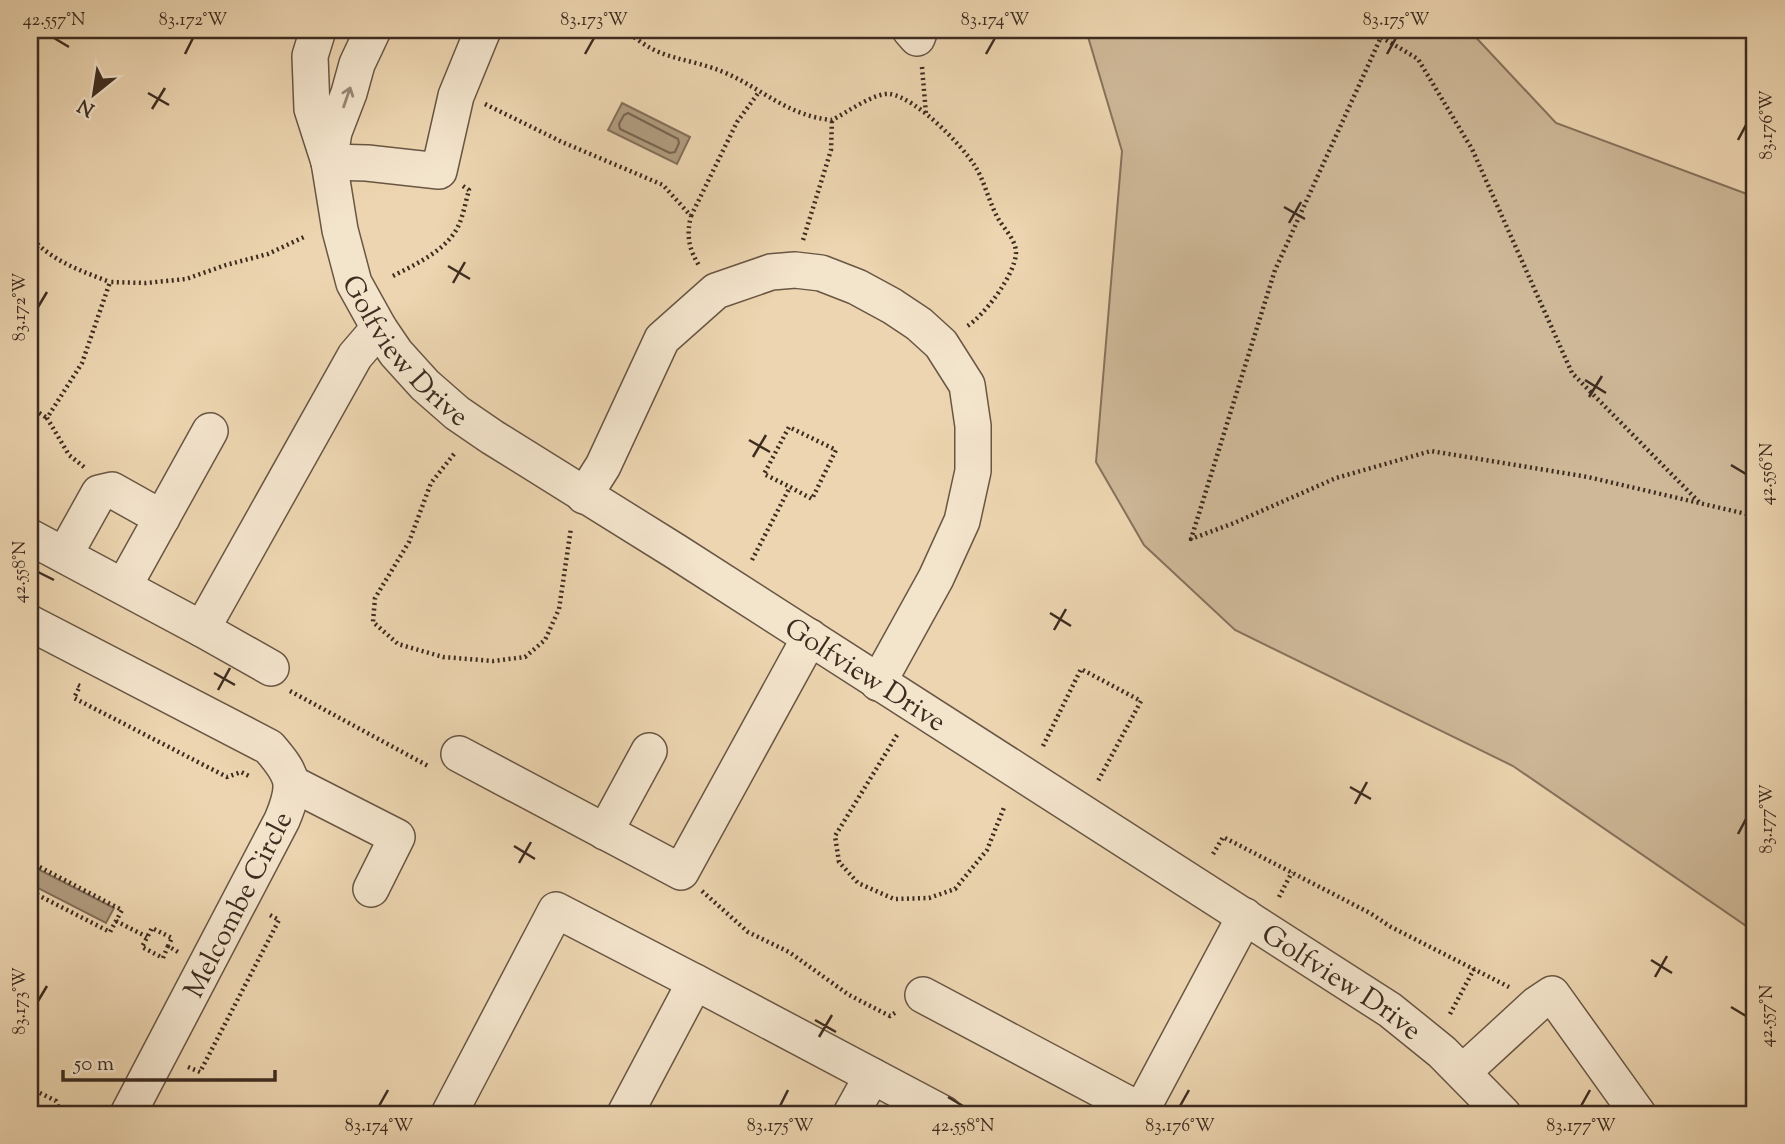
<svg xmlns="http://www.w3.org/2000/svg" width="1785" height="1144" viewBox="0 0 1785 1144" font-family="'Sorts Mill Goudy',serif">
	<rect width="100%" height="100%" fill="#ecd5b0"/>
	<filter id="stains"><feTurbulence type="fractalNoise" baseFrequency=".00286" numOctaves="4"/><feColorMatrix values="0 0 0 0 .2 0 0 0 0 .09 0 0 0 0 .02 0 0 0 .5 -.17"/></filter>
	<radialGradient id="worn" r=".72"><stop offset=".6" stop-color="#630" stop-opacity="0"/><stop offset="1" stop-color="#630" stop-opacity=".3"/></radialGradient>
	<path fill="#ceb898" stroke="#86725c" stroke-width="2" d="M1086 30H1469L1556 123 1755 197V932L1513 766 1235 630 1144 545 1096 462 1122 151Z"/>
	<g fill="#b09c7f" stroke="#826f59" stroke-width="2">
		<path d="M622 103 690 137 677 164 608 130Z"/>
		<path d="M30 865 114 908 106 923 30 884Z"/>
	</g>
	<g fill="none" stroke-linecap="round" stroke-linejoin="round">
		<path stroke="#766450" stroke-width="2" d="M628 113 678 139 679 143 675 152 670 153 620 129 619 124 624 115Z"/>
		<defs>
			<g id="minor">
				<path id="s1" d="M318 30 310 56 312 109 329 162 340 230 354 283 379 328 396 353 425 385 457 413 492 437 675 551 1390 1010 1442 1052 1503 1114"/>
				<path d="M910 30 917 38 920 30"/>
				<path d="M329 162 367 163 439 171 456 96 483 30"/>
				<path d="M329 162 334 132 349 93 357 64 373 30"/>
				<path d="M584 496 603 466 662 339 716 291 771 272 795 270 821 273 857 287 892 306 919 324 941 344 967 385 973 426V471L962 521 936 578 878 683"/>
				<path d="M30 537 202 629 355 356 379 328"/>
				<path d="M65 554 99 493 112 490 162 518"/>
				<path d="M124 586 210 431"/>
				<path d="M30 623 269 747C294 776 297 784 282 820L128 1114"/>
				<path d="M202 629 271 668"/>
				<path d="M459 754 681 872 810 637"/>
				<path d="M293 784 397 837 371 889"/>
				<path d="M605 832 649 751"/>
				<path d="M923 995 1147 1114"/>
				<path d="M1463 1072 1537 1004 1552 994 1638 1114"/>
				<path d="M1141 1111 1245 916"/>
				<path d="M449 1114 556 910 695 982"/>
				<path d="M625 1114 695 982 944 1114"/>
				<path d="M851 1114 872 1076"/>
			</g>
		</defs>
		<use href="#minor" stroke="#695644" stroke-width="38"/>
		<g stroke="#3d2c20" stroke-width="4.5" stroke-dasharray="2 3.5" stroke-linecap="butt">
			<path d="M626 30C661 63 688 56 728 74 765 91 789 116 832 120 846 113 875 92 890 94 916 98 961 144 975 166 985 182 989 203 999 220 1005 230 1016 240 1016 253 1015 275 984 316 966 327"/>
			<path d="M922 67 926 114"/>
			<path d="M485 104 562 142 663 185 691 216C686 236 689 250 700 267"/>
			<path d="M691 216 737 122 759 92"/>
			<path d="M30 236C51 261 81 271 110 282"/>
			<path d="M803 240 831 150 832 120"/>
			<path d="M30 255 38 246"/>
			<path d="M393 276C416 264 450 249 460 222 464 212 466 200 469 190L463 186"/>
			<path d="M30 407 47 418"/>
			<path d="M454 454 431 483 409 542 375 598 373 622 398 644 443 657 493 661 525 657 545 640 559 609 571 528"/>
			<path d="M84 467 69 455 47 418 82 363 110 282 146 283 186 279 226 265 268 254 306 236"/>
			<path d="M1699 502 1572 373 1472 149 1418 59 1381 37 1275 270 1191 539 1234 523 1336 478 1431 451 1588 477 1755 516"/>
			<path d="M752 560 790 487 812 499 836 450 789 427 764 474 790 487"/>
			<path d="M78 685 80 686 74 698 227 777 241 772 251 777"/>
			<path d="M290 691 430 767"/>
			<path d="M897 735 835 836 839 862 858 883 894 899 929 898 955 889 987 850 1005 805"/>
			<path d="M1043 746 1081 669 1141 701 1098 781"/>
			<path d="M1213 854 1223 837 1370 913 1391 927 1509 987"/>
			<path d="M30 862 122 910 110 932 30 891"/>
			<path d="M702 891 748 932 789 952 849 995 890 1016 898 1011"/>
			<path d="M1279 897 1292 872"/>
			<path d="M116 921 147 937"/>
			<path d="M168 946 163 958 142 947 152 928 172 938 168 946 178 952"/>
			<path d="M1450 1014 1474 969"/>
			<path d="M188 1067 200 1072 279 920 268 914"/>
			<path d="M30 1088 56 1101 61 1114"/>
		</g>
		<use href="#minor" stroke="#f3e4cc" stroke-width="35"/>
	</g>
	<defs><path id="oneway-shaft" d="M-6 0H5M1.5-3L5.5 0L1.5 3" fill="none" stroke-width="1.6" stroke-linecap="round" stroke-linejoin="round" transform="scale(1.75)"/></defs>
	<use stroke="#988876" href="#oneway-shaft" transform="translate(347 97) rotate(-71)"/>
	<path fill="none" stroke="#3d2c20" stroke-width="2.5" d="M54 38 69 47M185 54 193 38M585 54 594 38M986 54 995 38M1387 54 1396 38M148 93 169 105M152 109 165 88M1738 140 1746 125M1284 207 1305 219M1289 223 1301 202M448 266 470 279M453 283 465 262M38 307 47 292M1585 380 1606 393M1589 397 1602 376M749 440 770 452M753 457 766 435M1731 465 1746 474M38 572 54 580M1050 613 1071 626M1054 630 1066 609M214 673 235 685M218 690 230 668M1350 787 1371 799M1355 804 1367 782M1738 834 1746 819M514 846 535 859M519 863 531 842M1651 960 1672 973M1655 977 1667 956M38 1001 47 986M1731 1007 1746 1016M815 1020 836 1032M819 1037 832 1015M948 1097 963 1106M379 1106 388 1090M780 1106 788 1090M1180 1106 1189 1090M1581 1106 1590 1090"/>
	<g text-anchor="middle" stroke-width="5" stroke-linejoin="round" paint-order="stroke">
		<g font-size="28" fill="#3d2c20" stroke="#f3e4cc">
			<text dy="10" stroke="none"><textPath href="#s1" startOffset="345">Golfview Drive</textPath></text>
			<text dy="10" stroke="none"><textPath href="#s1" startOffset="912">Golfview Drive</textPath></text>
			<text transform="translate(237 904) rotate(-63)" y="10">Melcombe Circle</text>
			<text dy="10" stroke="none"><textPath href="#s1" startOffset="1479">Golfview Drive</textPath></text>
		</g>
	</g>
	<rect width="1785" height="1144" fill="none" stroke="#ecd5b0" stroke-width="77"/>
	<g transform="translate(94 94) rotate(210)" stroke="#f3e4cc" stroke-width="5" paint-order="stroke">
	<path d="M0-5L12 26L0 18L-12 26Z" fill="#3d2c20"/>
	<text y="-10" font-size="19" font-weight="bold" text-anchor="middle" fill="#3d2c20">N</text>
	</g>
	<path d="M63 1070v10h212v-10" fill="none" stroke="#3d2c20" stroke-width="3.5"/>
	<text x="74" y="1070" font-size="21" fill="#3d2c20" stroke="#f3e4cc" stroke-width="5" paint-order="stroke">50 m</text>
	<rect x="38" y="38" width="1708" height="1068" fill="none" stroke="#3d2c20" stroke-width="2.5"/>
	<g font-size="18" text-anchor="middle" fill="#3d2c20">
		<text x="54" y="25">42.557°N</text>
		<text x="193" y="25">83.172°W</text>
		<text x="594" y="25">83.173°W</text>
		<text x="995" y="25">83.174°W</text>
		<text x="1396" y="25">83.175°W</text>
		<text transform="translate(1766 125) rotate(-90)" y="6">83.176°W</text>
		<text transform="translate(19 307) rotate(-90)" y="6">83.172°W</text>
		<text transform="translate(1766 474) rotate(-90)" y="6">42.556°N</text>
		<text transform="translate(19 572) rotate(-90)" y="6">42.558°N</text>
		<text transform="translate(1766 819) rotate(-90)" y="6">83.177°W</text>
		<text transform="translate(19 1001) rotate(-90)" y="6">83.173°W</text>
		<text transform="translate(1766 1016) rotate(-90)" y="6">42.557°N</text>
		<text x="379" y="1131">83.174°W</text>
		<text x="780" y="1131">83.175°W</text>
		<text x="963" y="1131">42.558°N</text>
		<text x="1180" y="1131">83.176°W</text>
		<text x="1581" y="1131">83.177°W</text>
	</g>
	<rect width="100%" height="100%" filter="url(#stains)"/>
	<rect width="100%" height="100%" fill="url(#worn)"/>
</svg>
